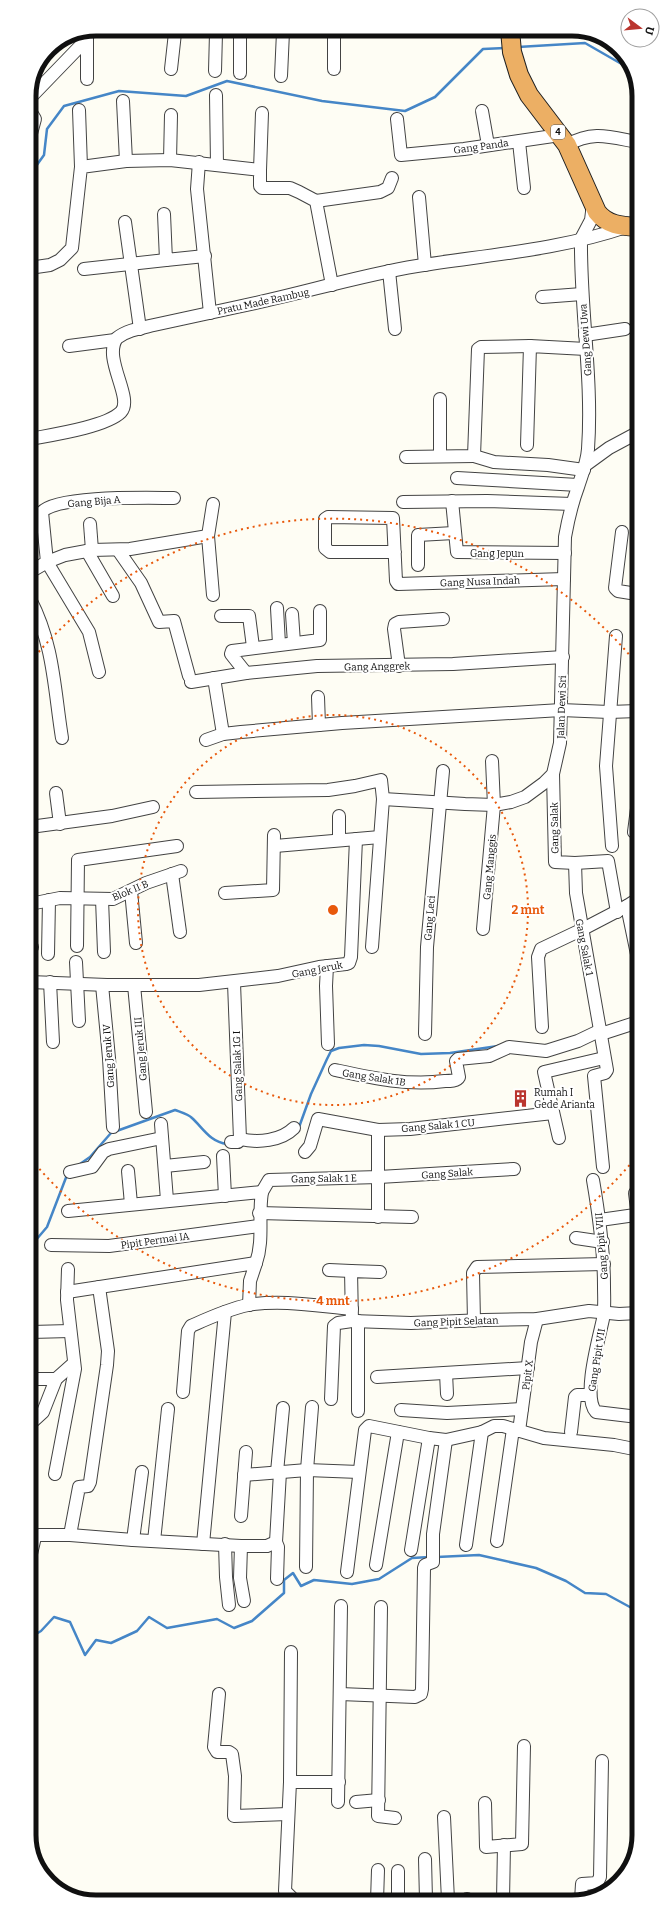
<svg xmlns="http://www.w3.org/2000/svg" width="668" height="1931" viewBox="0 0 668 1931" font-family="Bitter,serif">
	<rect width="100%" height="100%" fill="#fefdf4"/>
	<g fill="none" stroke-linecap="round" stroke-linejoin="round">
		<g stroke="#4586c7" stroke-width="2.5">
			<path d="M518 47 585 43 632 70"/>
			<path d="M29 176 44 155 47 129 64 106 119 91 186 96 227 81 322 101 405 111 435 97 483 49 505 48"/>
			<path d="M298 1130 311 1094 327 1059 331 1051 339 1048 364 1045 379 1046 421 1054 450 1053 498 1046"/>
			<path d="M80 1164 90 1157 111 1133 175 1110C180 1112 188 1114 192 1118 203 1128 210 1142 227 1144"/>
			<path d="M30 1247 47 1227 67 1175"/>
			<path d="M437 1557 479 1555 536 1568 566 1581 585 1593 606 1594 639 1612"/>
			<path d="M31 1637 41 1631 54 1617 70 1622 85 1655 96 1640 111 1643 137 1631 149 1617 167 1628 217 1619 234 1628 252 1621 284 1593V1580L293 1573 301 1586 314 1580 352 1584 379 1579 412 1558 430 1557"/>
		</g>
		<defs>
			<g id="minor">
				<path d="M334 31V69"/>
				<path d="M240 32V73"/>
				<path d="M171 69 175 33"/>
				<path d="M215 71 216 33"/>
				<path d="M281 76 283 32"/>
				<path d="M87 79V35"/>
				<path d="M216 95 217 165"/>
				<path d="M29 99 87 39"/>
				<path d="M123 101 126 161"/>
				<path d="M29 109 35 119 29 141"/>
				<path d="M79 110 81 167"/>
				<path d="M482 111 488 145"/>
				<path d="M397 119 401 155 464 149 560 135"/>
				<path d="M519 142 524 188"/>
				<path d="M567 145C593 130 610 137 637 142"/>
				<path d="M170 160 171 115"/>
				<path d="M199 162 197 189 210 313"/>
				<path d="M260 170 262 113"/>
				<path d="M419 197 425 265"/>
				<path d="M316 201 380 192 388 188 392 178"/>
				<path d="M164 214 166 260 205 256"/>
				<path d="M125 222 140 329"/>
				<path d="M581 239 591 220 593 204"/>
				<path d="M29 268 50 265 60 260 72 248 81 167 126 161 170 160 260 170V186L262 188H290L299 192 316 201 332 285"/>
				<path d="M31 268V209"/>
				<path d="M84 269 166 260"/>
				<path d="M389 271 395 329"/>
				<path d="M542 297 582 294"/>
				<path d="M585 335 625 329"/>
				<path d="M69 346 115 340"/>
				<path d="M30 439C51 435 106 427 121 412 134 398 102 358 117 338 127 330 141 328 154 325 181 319 209 313 237 307 297 295 356 276 417 266 486 255 559 250 626 227"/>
				<path d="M527 445 530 346 586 349"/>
				<path d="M440 456V399"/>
				<path d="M474 456 494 462 548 465 584 470"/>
				<path d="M406 457 474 456 478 349 481 347 530 346"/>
				<path d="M587 464 609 448 637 433"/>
				<path d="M457 478 578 485"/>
				<path d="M452 501 457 552 565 553"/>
				<path d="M403 502 487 501 572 504"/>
				<path d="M90 524 92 550"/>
				<path d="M622 532 615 588 618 591 637 594"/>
				<path d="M118 550 141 583 159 622 174 621 189 676"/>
				<path d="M87 551 113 596"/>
				<path d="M395 552H330L325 548V519L328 517 393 518 396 581 398 584 564 579"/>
				<path d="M418 565V535L454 533"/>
				<path d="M30 572 47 562 65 555 92 550 130 549 208 536"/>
				<path d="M213 595 208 536 213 504"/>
				<path d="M30 599C54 645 54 688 62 738"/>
				<path d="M277 608 279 644"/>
				<path d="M292 614 294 643"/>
				<path d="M221 616H249L253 647"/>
				<path d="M399 666 394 629 395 624 399 622 443 619"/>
				<path d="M99 672 89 632 47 562 42 512C57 495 149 498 174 498"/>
				<path d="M246 673 231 654 232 651 320 640V611"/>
				<path d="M214 678 223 734"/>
				<path d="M191 682 246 673 317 666 453 664 563 657"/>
				<path d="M318 697 319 725"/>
				<path d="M206 740 223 734 241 732 342 723 561 710 609 712 638 711"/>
				<path d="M553 774 555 862 575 863 608 861 617 912"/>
				<path d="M196 792 328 790 355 786 381 780 383 799 372 947"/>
				<path d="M56 793 60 824"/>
				<path d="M383 799 465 804 494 805 511 802 525 797 544 783 553 774 560 743 565 537C568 520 572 503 578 487 582 474 587 463 588 449 593 379 580 309 581 239"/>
				<path d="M638 801 634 832 638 835"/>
				<path d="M339 816V840"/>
				<path d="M30 827 112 816 153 807"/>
				<path d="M275 846 380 837"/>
				<path d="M612 846 606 766 616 636"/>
				<path d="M575 863 576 893 607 1070 605 1073 594 1076 603 1167"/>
				<path d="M172 874 180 932"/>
				<path d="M131 891 136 943"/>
				<path d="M225 893 273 890 274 835"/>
				<path d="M102 899 104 952"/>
				<path d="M30 904 60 898 113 899 146 883 181 871"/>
				<path d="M627 906 638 899"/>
				<path d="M483 929 494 805 492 761"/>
				<path d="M77 946 78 860 177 846"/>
				<path d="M30 947H32"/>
				<path d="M48 954 49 900"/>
				<path d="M76 962 79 1021"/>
				<path d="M327 966 326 986 328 1044"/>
				<path d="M30 982 107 985H199L278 976 319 967 346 964 349 963 351 957 356 839"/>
				<path d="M50 982 53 1042"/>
				<path d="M102 985 109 1058 113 1127"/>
				<path d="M134 985 146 1112"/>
				<path d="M542 1027 538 957 541 949 581 930 627 906 638 959"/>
				<path d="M425 1034 427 947 443 771"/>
				<path d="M601 1034 638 1022"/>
				<path d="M335 1070C372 1078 407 1086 445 1081 450 1081 457 1081 459 1077L456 1061 458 1059 489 1056 509 1047 546 1051 578 1041 601 1030"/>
				<path d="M161 1124 167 1200"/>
				<path d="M559 1138 544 1072 604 1058"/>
				<path d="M240 1139C258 1143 281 1141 294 1128"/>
				<path d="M231 1142H238L240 1139 234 983"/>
				<path d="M305 1152 310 1146 318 1119 378 1130 410 1129 553 1113"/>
				<path d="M223 1156 225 1196"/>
				<path d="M165 1166 204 1162"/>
				<path d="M128 1171 131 1204"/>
				<path d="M70 1172 92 1167 103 1152 109 1149 162 1138"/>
				<path d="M593 1180C599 1215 604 1250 604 1286 604 1297 605 1308 603 1319 599 1338 582 1397 596 1412L638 1417"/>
				<path d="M262 1192 269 1180 379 1177 514 1169"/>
				<path d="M68 1211 262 1192C258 1216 264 1240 256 1263"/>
				<path d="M259 1213 412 1217"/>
				<path d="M378 1217V1130"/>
				<path d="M600 1220 635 1215 637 1209 635 1193"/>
				<path d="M576 1238 603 1242"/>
				<path d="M51 1245 109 1246 259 1226"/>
				<path d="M329 1270 351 1271"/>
				<path d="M380 1272 351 1271 352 1321 411 1323 484 1320 537 1319 589 1311 619 1314 638 1313"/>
				<path d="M67 1292 256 1263 250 1281 249 1305"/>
				<path d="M474 1321 473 1273 477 1267 604 1264"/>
				<path d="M31 1332 70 1331"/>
				<path d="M446 1373 447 1394"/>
				<path d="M377 1377 528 1368"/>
				<path d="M31 1379H56"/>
				<path d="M183 1392 188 1331 191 1326C209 1318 228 1309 248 1305 281 1299 318 1306 352 1309"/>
				<path d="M331 1399 334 1326 338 1323 352 1321"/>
				<path d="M401 1410 447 1413 522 1409"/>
				<path d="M358 1411V1321"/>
				<path d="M31 1423 43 1412 56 1379 74 1363"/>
				<path d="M519 1431 531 1342 537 1319"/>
				<path d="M571 1432 575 1397 577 1395H590"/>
				<path d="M277 1472 283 1408"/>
				<path d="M55 1474 75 1369 67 1300 68 1269"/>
				<path d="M244 1475 307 1470 359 1472"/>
				<path d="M241 1516 246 1452"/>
				<path d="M70 1535 79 1487 88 1486 90 1482 107 1365 108 1351 99 1287"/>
				<path d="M133 1540 142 1472"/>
				<path d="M154 1541 168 1409"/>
				<path d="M497 1541 513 1429"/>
				<path d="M203 1544 225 1312"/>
				<path d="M225 1544 226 1577 229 1605"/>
				<path d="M466 1545 482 1432"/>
				<path d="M241 1546 240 1578 244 1601"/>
				<path d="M411 1550 429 1438"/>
				<path d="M31 1554 35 1537 39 1535H70L133 1540 241 1546H267L276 1542"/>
				<path d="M376 1565 398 1432"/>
				<path d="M306 1567 307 1470 312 1407"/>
				<path d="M347 1572 365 1430 369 1426 429 1438 446 1440 482 1432 494 1426H503L544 1438 614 1445 639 1450"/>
				<path d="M277 1579 278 1547 276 1542 280 1472"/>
				<path d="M381 1607 378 1816 395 1818"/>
				<path d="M291 1652 290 1782 285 1891 295 1901"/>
				<path d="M219 1694 214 1747 217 1752H229L232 1754 235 1776 234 1816 288 1814"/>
				<path d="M340 1694 415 1697 421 1694 422 1689 424 1568 425 1565 433 1562V1534L446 1440"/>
				<path d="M290 1782H339"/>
				<path d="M338 1802 341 1606"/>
				<path d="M356 1802 379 1800"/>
				<path d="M485 1803 486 1847 522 1844 524 1746"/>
				<path d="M444 1817 448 1900"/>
				<path d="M425 1859 426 1900"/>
				<path d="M467 1899V1900"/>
				<path d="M503 1900 504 1845"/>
				<path d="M581 1900 582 1884 597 1883 600 1877 602 1761"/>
				<path d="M377 1901 378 1870"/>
				<path d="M398 1901V1871"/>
			</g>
			<path id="highway" d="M510 30 512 52 519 75 529 95 567 145 597 212C607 225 621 226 637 227"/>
		</defs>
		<use href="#minor" stroke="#434343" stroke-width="14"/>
		<use href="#highway" stroke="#212121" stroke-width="20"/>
		<use href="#minor" stroke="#fff" stroke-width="12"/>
		<use href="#highway" stroke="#ecaf64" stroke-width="18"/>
	</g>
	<g fill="none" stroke="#e8590c" stroke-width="2" stroke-dasharray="2 4">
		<circle cx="333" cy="910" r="195"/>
		<path d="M637 1156A391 391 0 0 1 31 1159M31 661A391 391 0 0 1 637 664"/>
	</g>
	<defs>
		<symbol id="building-bare" viewBox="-9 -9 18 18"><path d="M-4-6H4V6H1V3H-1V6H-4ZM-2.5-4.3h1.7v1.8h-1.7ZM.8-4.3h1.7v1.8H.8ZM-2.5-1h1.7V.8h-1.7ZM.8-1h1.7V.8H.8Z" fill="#ba352e" stroke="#fff" stroke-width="2.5" paint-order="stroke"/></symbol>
	</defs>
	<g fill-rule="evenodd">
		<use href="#building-bare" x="508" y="1086" width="25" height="25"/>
	</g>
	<g text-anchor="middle" stroke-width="4" stroke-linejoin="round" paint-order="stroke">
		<rect fill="#fff" stroke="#585858" stroke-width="1" x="551" y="125" width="14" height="14" rx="3"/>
		<g font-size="9" font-weight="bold" fill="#101010">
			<text x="558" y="135">4</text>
		</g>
		<g font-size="10" fill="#101010" stroke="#fff">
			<text transform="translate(481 146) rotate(-8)" y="4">Gang Panda</text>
			<text transform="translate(263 301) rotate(-12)" y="4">Pratu Made Rambug</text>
			<text transform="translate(585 340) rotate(-94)" y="4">Gang Dewi Uwa</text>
			<text transform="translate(94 501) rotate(-5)" y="4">Gang Bija A</text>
			<text x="497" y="557">Gang Jepun</text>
			<text transform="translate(480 581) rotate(-2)" y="4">Gang Nusa Indah</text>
			<text transform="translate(377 666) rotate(-1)" y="4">Gang Anggrek</text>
			<text transform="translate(561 707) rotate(-88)" y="4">Jalan Dewi Sri</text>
			<text transform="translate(554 828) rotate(-91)" y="4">Gang Salak</text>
			<text transform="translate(489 867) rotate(-85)" y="4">Gang Manggis</text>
			<text transform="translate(130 890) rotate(-23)" y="4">Blok II B</text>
			<text transform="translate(429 918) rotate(-85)" y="4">Gang Leci</text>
			<text transform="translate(585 947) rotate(79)" y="4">Gang Salak 1</text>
			<text transform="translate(317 969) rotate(-11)" y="4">Gang Jeruk</text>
			<text transform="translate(140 1049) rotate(-95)" y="4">Gang Jeruk III</text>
			<text transform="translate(108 1056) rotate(-94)" y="4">Gang Jeruk IV</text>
			<text transform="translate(237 1066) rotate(-92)" y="4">Gang Salak 1G I</text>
			<text transform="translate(374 1077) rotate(9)" y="4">Gang Salak 1B</text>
			<text transform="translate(438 1125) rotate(-5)" y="4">Gang Salak 1 CU</text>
			<text transform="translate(447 1173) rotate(-4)" y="4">Gang Salak</text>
			<text transform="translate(324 1178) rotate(-1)" y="4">Gang Salak 1 E</text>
			<text transform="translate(155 1240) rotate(-8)" y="4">Pipit Permai IA</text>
			<text transform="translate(601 1246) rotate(-95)" y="4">Gang Pipit VIII</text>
			<text transform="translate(456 1321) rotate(-2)" y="4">Gang Pipit Selatan</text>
			<text transform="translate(596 1360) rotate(-81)" y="4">Gang Pipit VII</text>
			<text transform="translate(527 1375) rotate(-83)" y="4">Pipit X</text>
		</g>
		<g font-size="10" fill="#101010" stroke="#fff" text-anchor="start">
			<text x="534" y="1096">Rumah I<tspan x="534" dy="12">Gede Arianta</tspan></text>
		</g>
	</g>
	<path d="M0 0H668V1931H0ZM96 36H572A60 60 0 0 1 632 96V1835A60 60 0 0 1 572 1895H96A60 60 0 0 1 36 1835V96A60 60 0 0 1 96 36Z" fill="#fff" fill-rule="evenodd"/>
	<path fill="none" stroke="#101010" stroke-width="5" d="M96 36H572A60 60 0 0 1 632 96V1835A60 60 0 0 1 572 1895H96A60 60 0 0 1 36 1835V96A60 60 0 0 1 96 36Z"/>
	<circle cx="333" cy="910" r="6" fill="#e8590c" stroke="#fff" stroke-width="2"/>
	<g font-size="12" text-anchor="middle" font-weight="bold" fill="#e8590c" stroke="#fff" stroke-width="4" stroke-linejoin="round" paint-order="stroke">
		<text x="528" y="914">2 mnt</text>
		<text x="333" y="1305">4 mnt</text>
	</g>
	<g transform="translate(640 28) rotate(106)"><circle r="19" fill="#ffffff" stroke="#9f9f9f"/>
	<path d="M0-3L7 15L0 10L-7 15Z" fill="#ba352e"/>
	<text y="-6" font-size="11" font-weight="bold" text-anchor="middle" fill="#101010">U</text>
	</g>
</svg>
